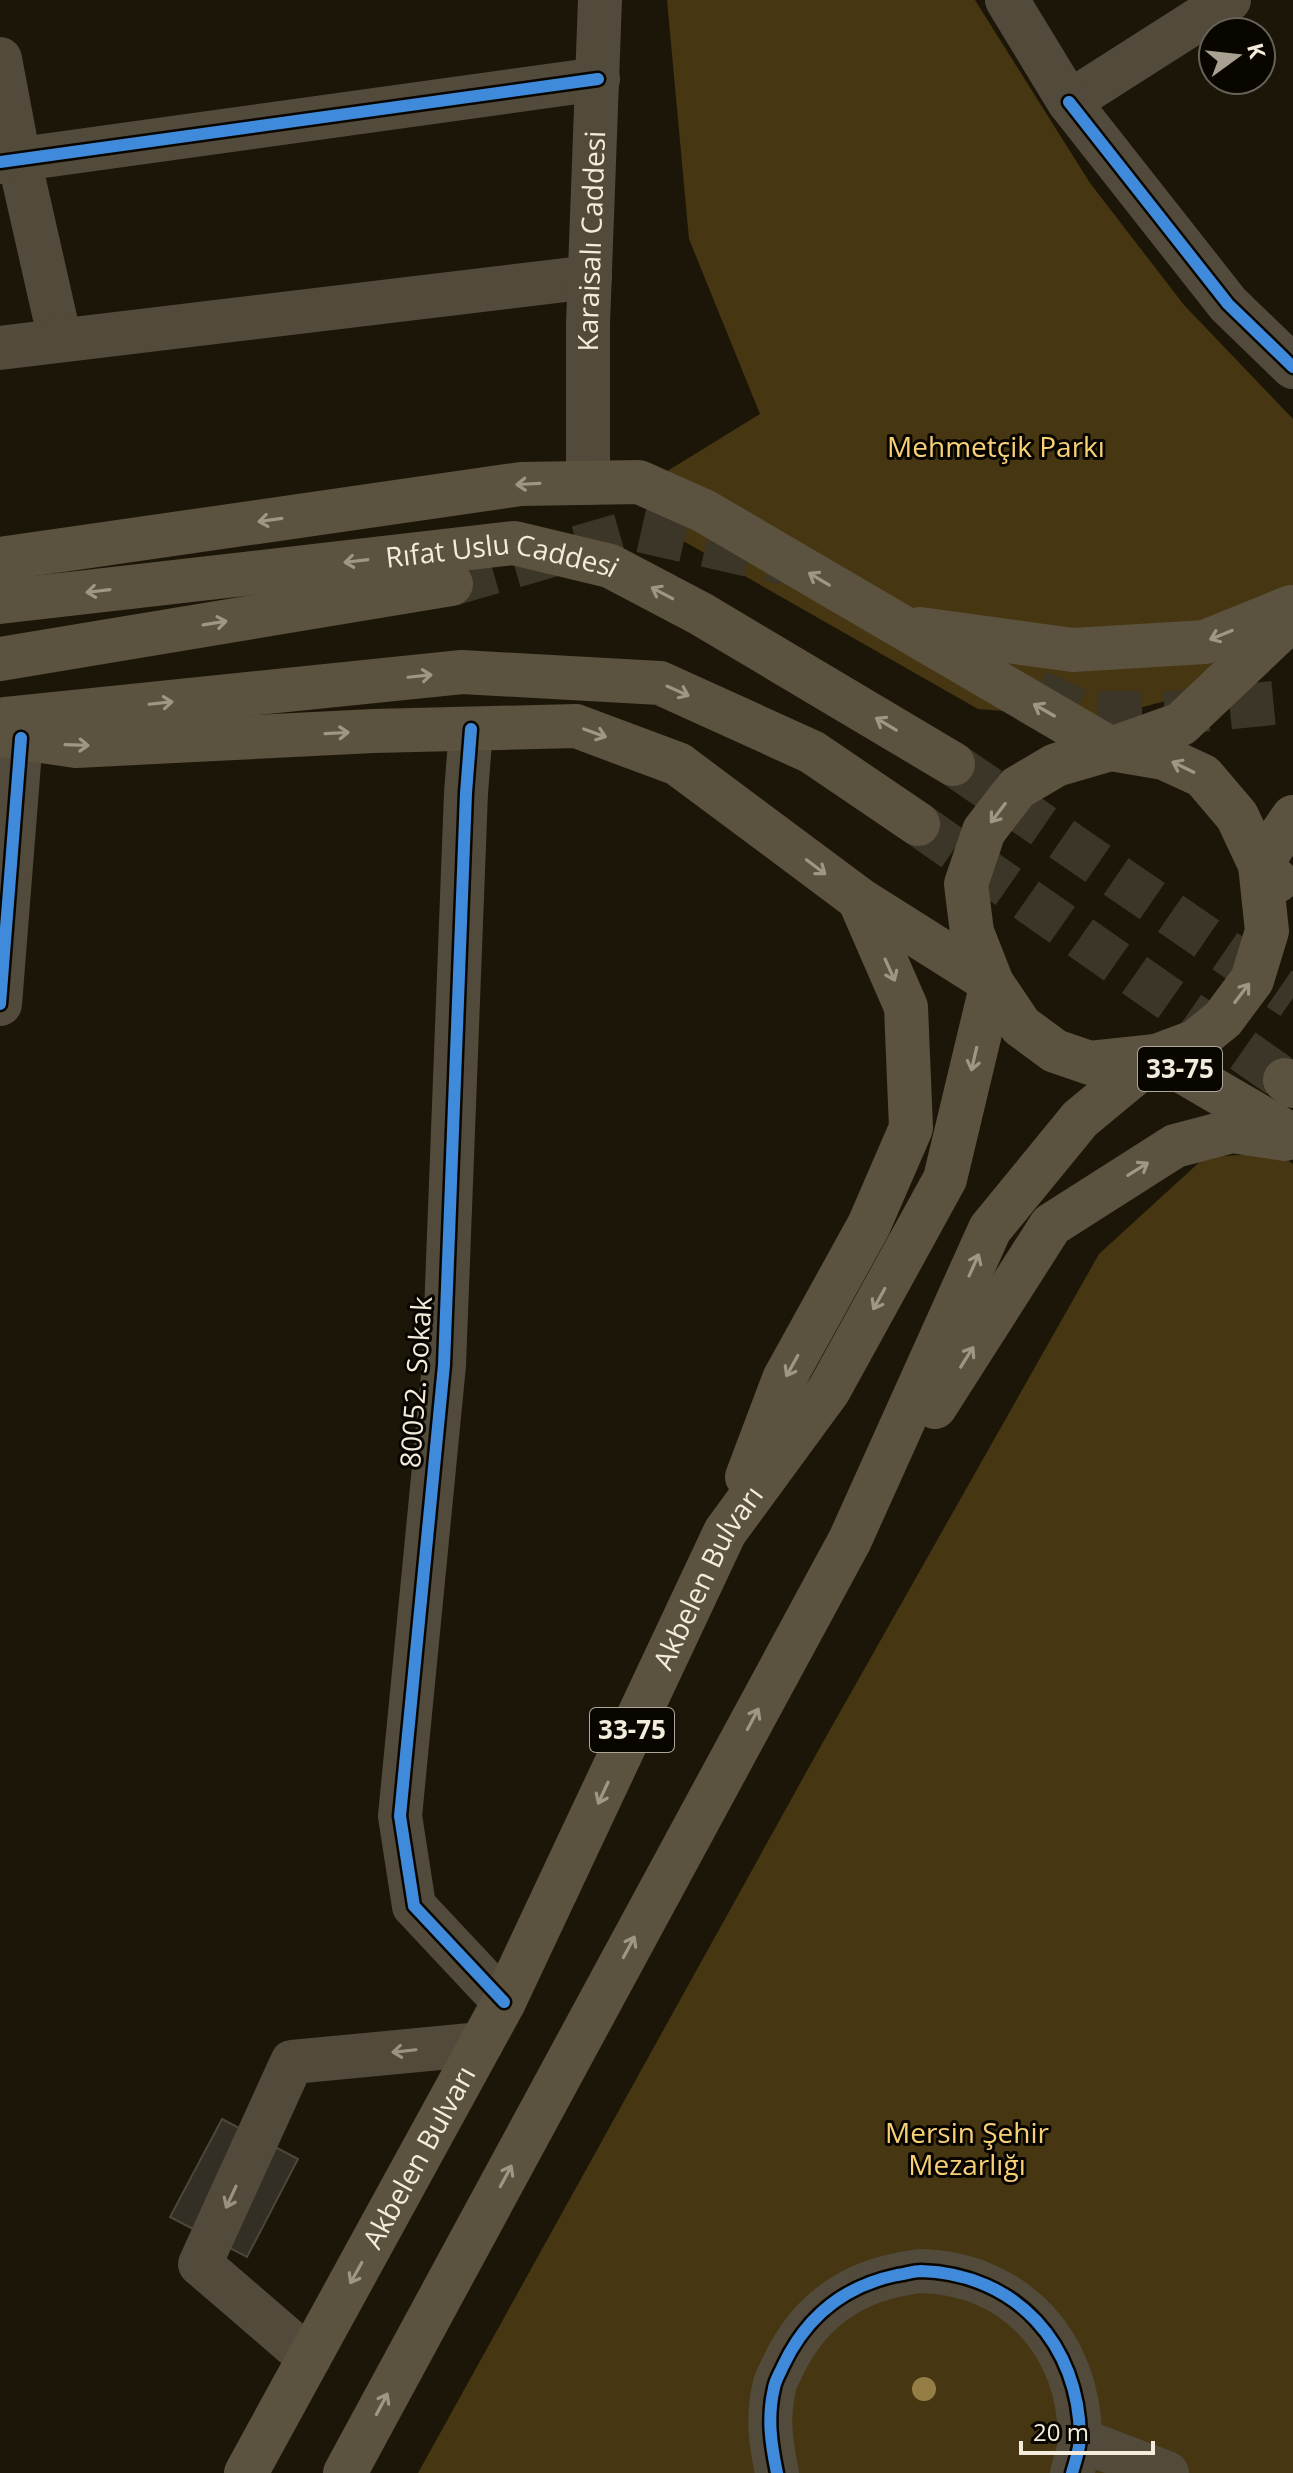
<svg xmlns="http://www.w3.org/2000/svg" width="1293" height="2473" viewBox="0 0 1293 2473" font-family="'Open Sans',sans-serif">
	<rect width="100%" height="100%" fill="#1c1609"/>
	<g fill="#463611">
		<path d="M667 0H975L1090 183 1184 305 1293 419V587L1200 692 1101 718 978 709 678 538 651 481 760 414 689 239Z"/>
		<path d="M1278 1153 1293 1164V2473H418L818 1751 1099 1254 1205 1157Z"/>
	</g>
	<path fill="#342f24" stroke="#4b473a" stroke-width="2" d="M222 2119 298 2159 247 2257 170 2217Z"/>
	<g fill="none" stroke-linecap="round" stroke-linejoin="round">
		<g stroke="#3c3629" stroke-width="44" stroke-dasharray="44 22" stroke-linecap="butt">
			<path d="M451 584 639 530 785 563"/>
			<path d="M1037 691 1083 713H1172L1293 701"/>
			<path d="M953 764 1293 998"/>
			<path d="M918 824 1285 1080"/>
		</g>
		<g stroke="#524b3b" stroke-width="44">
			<path d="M1007 0 1069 102 1229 0"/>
			<path d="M0 59 19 159 60 340"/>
			<path d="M1069 102 1228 304 1293 367"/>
			<path d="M0 162 598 79"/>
			<path d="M0 348 590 277"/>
			<path id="s1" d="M588 483V324L600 0"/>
			<path d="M471 729 466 793 444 1365 400 1816 414 1906 504 2002"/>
			<path d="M0 1004 21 738"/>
			<path d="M309 2358 200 2264 292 2062 481 2044"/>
			<path d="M1080 2440 1167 2473"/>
			<path d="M777 2473C771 2444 767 2418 774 2388 775 2381 780 2373 783 2366 806 2317 844 2286 897 2275 905 2274 914 2271 921 2271 1017 2274 1079 2345 1080 2437 1080 2449 1075 2462 1072 2473"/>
		</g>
		<g stroke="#5b523f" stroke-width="44">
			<path d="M0 559 521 484 639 482 704 511 1111 749 1164 758 1203 776 1237 816 1260 865 1277 881"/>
			<path id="s2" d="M0 602 514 543 610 566 701 614 953 764"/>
			<path d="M920 629 1073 650 1205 642 1291 607"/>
			<path d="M0 659 451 584"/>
			<path d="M6 719 462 672 660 683 812 752 918 824"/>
			<path d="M0 735 76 746 373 731 576 726 678 764 859 899 992 983 1021 1026 1055 1051 1090 1063 1156 1056 1293 1136"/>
			<path d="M1285 1080 1293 1086"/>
			<path d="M935 1407 1051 1225 1175 1146 1232 1131 1285 1139"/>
			<path d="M747 1477 784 1379 869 1225 911 1128 906 1007 859 899"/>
			<path id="s3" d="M246 2473 504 2002 725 1532 829 1390 945 1179 992 983 972 932 966 884 984 831 1017 788 1056 765 1111 749 1181 724 1293 618"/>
			<path d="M345 2473 850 1540 990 1229 1080 1119 1156 1056 1196 1041 1223 1019 1252 980 1267 931 1260 865 1293 817"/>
		</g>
		<defs>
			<g id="cycleway">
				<path d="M1069 102 1228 304 1293 367"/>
				<path d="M0 162 598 79"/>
				<path d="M471 729 466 793 444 1365 400 1816 414 1906 504 2002"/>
				<path d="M0 1004 21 738"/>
				<path d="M777 2473C771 2444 767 2418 774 2388 775 2381 780 2373 783 2366 806 2317 844 2286 897 2275 905 2274 914 2271 921 2271 1017 2274 1079 2345 1080 2437 1080 2449 1075 2462 1072 2473"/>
			</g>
		</defs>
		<use href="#cycleway" stroke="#090600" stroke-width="17"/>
		<use href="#cycleway" stroke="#408adc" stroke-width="12"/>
	</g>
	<circle fill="#957d46" cx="924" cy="2389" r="12"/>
	<defs><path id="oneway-shaft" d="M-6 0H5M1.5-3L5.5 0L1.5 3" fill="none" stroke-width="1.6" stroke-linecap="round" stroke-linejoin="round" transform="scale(2)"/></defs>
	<g stroke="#9f9786">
		<use href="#oneway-shaft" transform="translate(528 484) rotate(177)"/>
		<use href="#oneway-shaft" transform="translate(270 520) rotate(172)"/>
		<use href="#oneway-shaft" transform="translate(356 561) rotate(173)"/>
		<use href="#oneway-shaft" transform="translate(819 579) rotate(-149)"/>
		<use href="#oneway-shaft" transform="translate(98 591) rotate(173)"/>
		<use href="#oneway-shaft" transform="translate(662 593) rotate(-152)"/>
		<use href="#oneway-shaft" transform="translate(215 623) rotate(-9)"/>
		<use href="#oneway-shaft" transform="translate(1221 635) rotate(158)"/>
		<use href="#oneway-shaft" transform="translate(420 676) rotate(-6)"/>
		<use href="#oneway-shaft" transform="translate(678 691) rotate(24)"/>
		<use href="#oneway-shaft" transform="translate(161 703) rotate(-6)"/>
		<use href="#oneway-shaft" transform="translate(1044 710) rotate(-150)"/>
		<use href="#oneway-shaft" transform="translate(886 724) rotate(-149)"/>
		<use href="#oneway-shaft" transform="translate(337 733) rotate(-3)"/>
		<use href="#oneway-shaft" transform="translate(595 733) rotate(20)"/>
		<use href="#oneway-shaft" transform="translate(77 745) rotate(2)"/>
		<use href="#oneway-shaft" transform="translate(1183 767) rotate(-154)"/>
		<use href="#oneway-shaft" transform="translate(998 813) rotate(127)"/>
		<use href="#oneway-shaft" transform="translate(816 867) rotate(37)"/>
		<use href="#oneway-shaft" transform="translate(890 970) rotate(66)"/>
		<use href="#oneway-shaft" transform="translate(1242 993) rotate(-53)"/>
		<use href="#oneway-shaft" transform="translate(974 1059) rotate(103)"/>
		<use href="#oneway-shaft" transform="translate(1138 1169) rotate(-32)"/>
		<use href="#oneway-shaft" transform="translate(974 1265) rotate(-66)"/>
		<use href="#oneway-shaft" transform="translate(879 1299) rotate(119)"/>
		<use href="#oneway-shaft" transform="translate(967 1357) rotate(-58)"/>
		<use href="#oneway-shaft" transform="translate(792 1366) rotate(119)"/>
		<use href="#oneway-shaft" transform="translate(753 1719) rotate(-62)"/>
		<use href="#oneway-shaft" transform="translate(603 1793) rotate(115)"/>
		<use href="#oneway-shaft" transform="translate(629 1947) rotate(-62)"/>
		<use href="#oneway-shaft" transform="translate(506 2176) rotate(-62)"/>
		<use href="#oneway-shaft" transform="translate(356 2273) rotate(119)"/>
		<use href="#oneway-shaft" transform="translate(382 2404) rotate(-62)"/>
	</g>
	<g stroke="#9a9383">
		<use href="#oneway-shaft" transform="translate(404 2051) rotate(174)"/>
		<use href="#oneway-shaft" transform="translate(231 2197) rotate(115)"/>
	</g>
	<g text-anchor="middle" stroke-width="6" stroke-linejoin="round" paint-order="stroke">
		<g fill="#090600" stroke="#ada79a" stroke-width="2">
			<rect x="1138" y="1047" width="84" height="44" rx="6"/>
			<rect x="590" y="1708" width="84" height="44" rx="6"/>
		</g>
		<g font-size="26" font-weight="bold" fill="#f3ecdc">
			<text x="1180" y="1078">33-75</text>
			<text x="632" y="1739">33-75</text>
		</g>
		<g font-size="28" fill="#f3ecdc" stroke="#090600">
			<text dy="10" stroke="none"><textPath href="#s1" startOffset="242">Karaisalı Caddesi</textPath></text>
			<text dy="10" stroke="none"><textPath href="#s2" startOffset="506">Rıfat Uslu Caddesi</textPath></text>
			<text transform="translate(416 1382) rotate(-86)" y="10">80052. Sokak</text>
			<text dy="10" stroke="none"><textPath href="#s3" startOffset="1008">Akbelen Bulvarı</textPath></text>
			<text dy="10" stroke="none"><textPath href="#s3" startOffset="360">Akbelen Bulvarı</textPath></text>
		</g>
		<g font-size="28" fill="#f8d177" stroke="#090600">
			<text x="996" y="457">Mehmetçik Parkı</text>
			<text x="967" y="2143">Mersin Şehir<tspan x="967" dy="32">Mezarlığı</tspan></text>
		</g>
	</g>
	<g transform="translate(1237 56) rotate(75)"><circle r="38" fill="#090600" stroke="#676258" stroke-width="2"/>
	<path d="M0-6L14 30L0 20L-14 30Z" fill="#a8a192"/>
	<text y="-12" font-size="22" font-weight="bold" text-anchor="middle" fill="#f3ecdc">K</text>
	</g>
	<path d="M1021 2441v12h132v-12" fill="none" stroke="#f3ecdc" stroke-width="4"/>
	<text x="1033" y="2441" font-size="24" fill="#f3ecdc" stroke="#090600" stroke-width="6" paint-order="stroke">20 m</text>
</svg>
